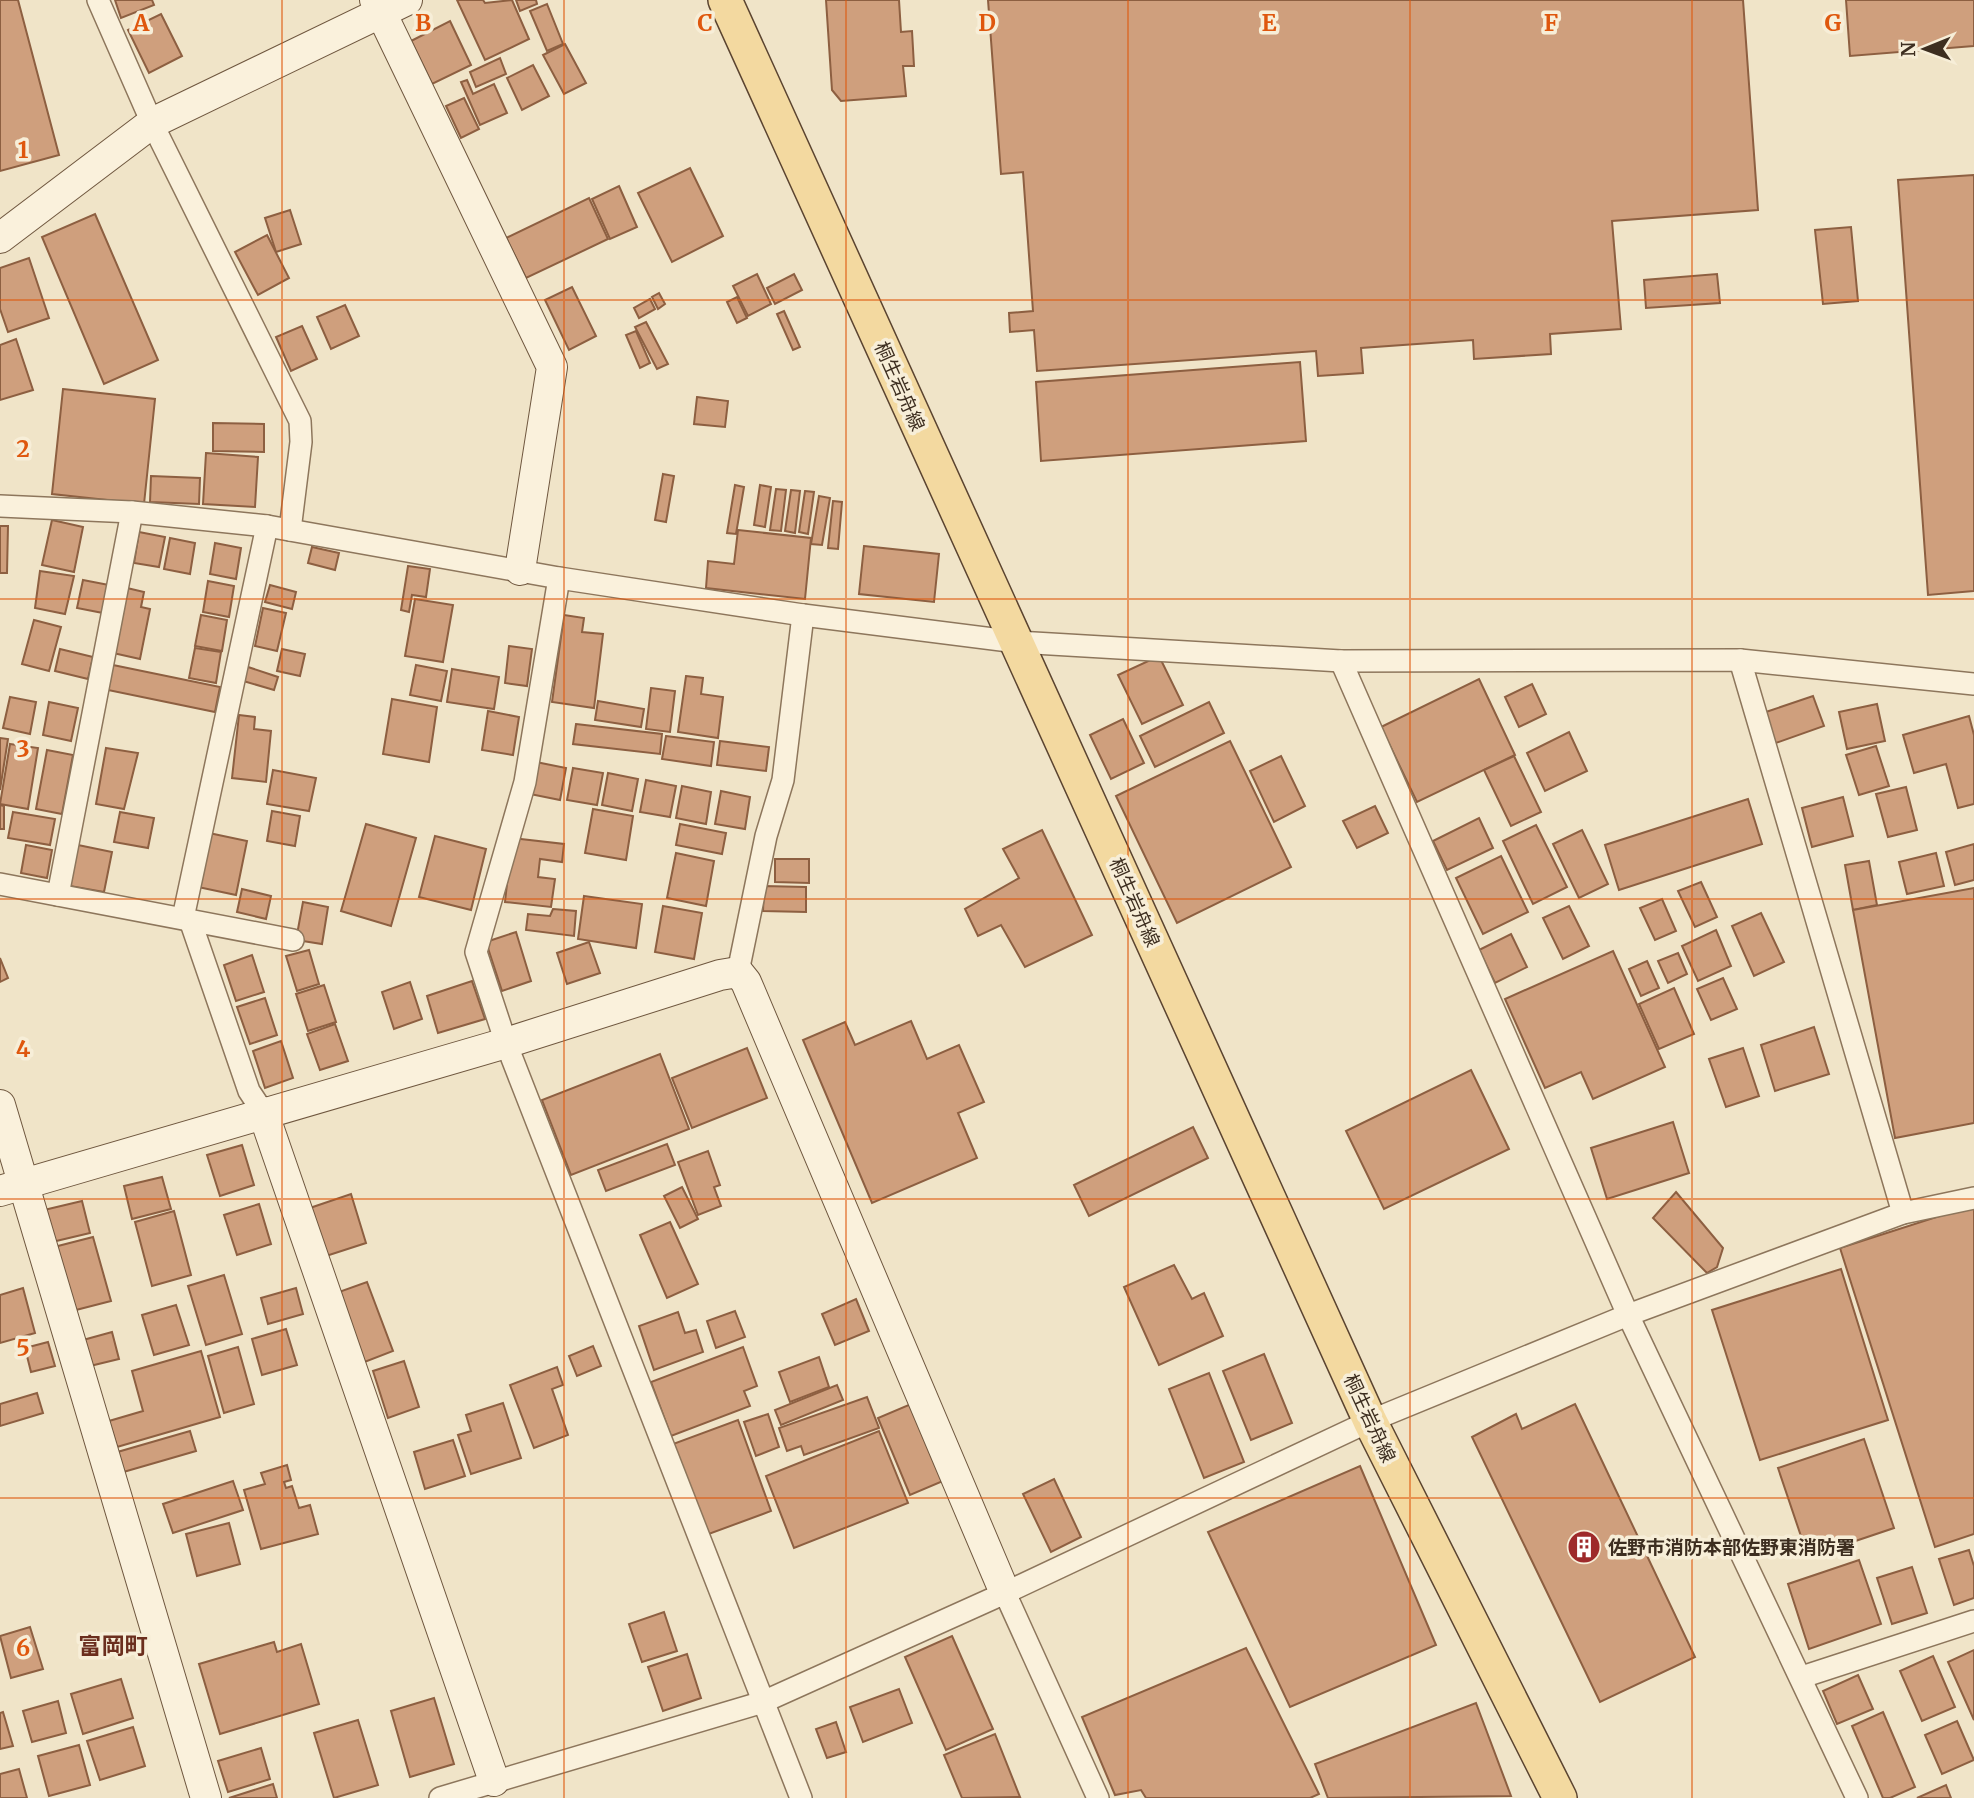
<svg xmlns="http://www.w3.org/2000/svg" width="1974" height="1798" viewBox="0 0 1974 1798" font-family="Merriweather,'Noto Sans JP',serif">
	<rect width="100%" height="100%" fill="#f0e4c8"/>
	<g fill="#cf9f7d" stroke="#8d5f41" stroke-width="2">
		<path d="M0 0H18L59 155 0 171Z"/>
		<path d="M115 0H152L154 5 121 18Z"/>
		<path d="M457 0H483L485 3 512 0 529 39 485 60Z"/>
		<path d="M516 0H536L537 4 520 11Z"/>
		<path d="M826 0H899L901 32 912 31 914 66H903L906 96 841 101 832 90Z"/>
		<path d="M988 0H1743L1758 210 1612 221 1621 329 1550 334 1551 354 1474 359 1473 340 1361 348 1363 373 1318 376 1316 351 1037 371 1034 330 1010 332 1009 313 1033 311 1023 172 1001 174Z"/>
		<path d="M1846 0H1974V46L1850 56Z"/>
		<path d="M547 4 563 44 547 51 530 11Z"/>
		<path d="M161 14 182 56 149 73 128 30Z"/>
		<path d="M450 21 471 65 432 84 411 41Z"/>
		<path d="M565 44 586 83 564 94 543 55Z"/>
		<path d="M500 58 506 74 476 87 470 72Z"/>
		<path d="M533 65 549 96 522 110 507 78Z"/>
		<path d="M467 80 473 94 494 84 507 113 480 125 461 82Z"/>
		<path d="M464 98 479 129 461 138 446 106Z"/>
		<path d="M690 168 723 236 672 262 638 193Z"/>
		<path d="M1974 175V591L1928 595 1898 180Z"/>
		<path d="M619 186 637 227 610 239 592 199Z"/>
		<path d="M589 198 608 239 526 278 506 238Z"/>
		<path d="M290 210 301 244 276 252 265 218Z"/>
		<path d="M95 214 158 360 104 384 42 237Z"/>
		<path d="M1851 227 1858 301 1823 304 1815 230Z"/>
		<path d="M267 235 289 278 258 295 235 252Z"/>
		<path d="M29 258 49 318 8 332 0 309V268Z"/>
		<path d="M757 274 771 304 748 316 733 286Z"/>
		<path d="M794 274 802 290 775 304 767 288Z"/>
		<path d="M1717 274 1720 303 1646 308 1644 280Z"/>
		<path d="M572 287 596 336 569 350 545 300Z"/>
		<path d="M659 293 665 304 658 309 652 297Z"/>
		<path d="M737 297 747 318 737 323 727 302Z"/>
		<path d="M650 299 655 309 639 318 634 308Z"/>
		<path d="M345 305 359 336 331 349 317 317Z"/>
		<path d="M784 311 800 347 793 350 777 314Z"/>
		<path d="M646 322 668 364 657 369 635 327Z"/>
		<path d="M302 326 317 359 291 371 276 337Z"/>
		<path d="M636 331 650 363 640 368 626 335Z"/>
		<path d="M16 339 33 390 0 400V345Z"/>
		<path d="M1300 362 1306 441 1041 461 1036 382Z"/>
		<path d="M63 389 155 399 144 504 52 494Z"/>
		<path d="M697 397 728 401 725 427 694 424Z"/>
		<path d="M213 423 264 424V452L213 451Z"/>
		<path d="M206 453 258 457 255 507 203 504Z"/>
		<path d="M663 474 674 476 666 522 655 520Z"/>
		<path d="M151 476 200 478 199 504 150 502Z"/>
		<path d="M735 485 744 487 736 534 727 533Z"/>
		<path d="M760 485 771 487 765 527 754 525Z"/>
		<path d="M776 489 786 490 781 531 770 530Z"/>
		<path d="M791 490 800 491 795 533 785 531Z"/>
		<path d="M805 491 814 492 808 534 799 532Z"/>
		<path d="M819 496 830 498 822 545 811 544Z"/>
		<path d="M833 501 842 502 838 549 828 548Z"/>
		<path d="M52 520 83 527 74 572 42 565Z"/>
		<path d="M0 526H8L7 573H0Z"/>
		<path d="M738 530 811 538 805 599 706 588 708 561 734 564Z"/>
		<path d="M139 532 165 537 159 567 134 563Z"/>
		<path d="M170 538 195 543 190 574 164 569Z"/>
		<path d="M215 543 241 548 236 579 210 574Z"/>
		<path d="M864 546 939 554 934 602 859 594Z"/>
		<path d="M312 547 339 553 335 570 308 563Z"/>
		<path d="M408 566 430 569 426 597 412 595 409 612 401 610Z"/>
		<path d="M40 571 74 576 65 614 35 608Z"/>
		<path d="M83 580 109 585 103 613 77 608Z"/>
		<path d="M208 581 234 586 229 617 203 612Z"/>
		<path d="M270 585 296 592 292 609 265 602Z"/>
		<path d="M127 588 144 592 141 607 150 609 140 659 113 653Z"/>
		<path d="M415 599 453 605 443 662 405 656Z"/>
		<path d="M263 608 286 613 277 651 255 646Z"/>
		<path d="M201 615 227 620 222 651 195 646Z"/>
		<path d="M564 615 584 618 582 632 603 634 594 708 552 702Z"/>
		<path d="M34 620 61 627 49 671 22 664Z"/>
		<path d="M509 646 532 649 527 686 505 683Z"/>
		<path d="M195 648 221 652 216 683 189 678Z"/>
		<path d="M60 649 93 657 88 679 55 671Z"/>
		<path d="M282 649 305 654 300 676 277 671Z"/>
		<path d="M1159 656 1183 705 1142 724 1118 675Z"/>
		<path d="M113 665 220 687 215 712 108 690Z"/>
		<path d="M416 665 447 671 441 701 410 695Z"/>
		<path d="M245 666 278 677 274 690 240 680Z"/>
		<path d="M452 669 499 677 494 709 447 702Z"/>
		<path d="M686 676 703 678 701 694 723 697 718 738 678 732Z"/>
		<path d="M1479 679 1515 755 1417 802 1381 727Z"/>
		<path d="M1532 684 1546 714 1519 727 1505 697Z"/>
		<path d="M651 688 675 691 670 732 646 729Z"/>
		<path d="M1813 696 1824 726 1773 744 1763 713Z"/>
		<path d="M10 697 36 702 30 734 3 728Z"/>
		<path d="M392 699 437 707 429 762 383 754Z"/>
		<path d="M598 701 644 709 641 727 595 720Z"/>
		<path d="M49 702 78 708 71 741 43 735Z"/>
		<path d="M1209 702 1224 733 1155 767 1140 736Z"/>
		<path d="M1877 704 1885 741 1847 749 1839 712Z"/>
		<path d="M488 711 519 717 513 755 482 750Z"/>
		<path d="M239 715 255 717 254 729 271 731 266 782 232 778Z"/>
		<path d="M1969 716 1974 735V804L1958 808 1946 764 1914 773 1903 735Z"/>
		<path d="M1123 719 1144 763 1111 779 1090 735Z"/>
		<path d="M576 724 662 734 660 754 573 744Z"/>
		<path d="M1569 732 1587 771 1545 791 1527 753Z"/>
		<path d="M666 736 714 742 711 766 662 759Z"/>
		<path d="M0 738 8 739 0 790Z"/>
		<path d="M720 741 769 747 766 771 717 765Z"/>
		<path d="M1230 741 1291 867 1177 923 1116 796Z"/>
		<path d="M10 744 38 748 28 809 0 804Z"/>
		<path d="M1876 746 1889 786 1859 795 1846 755Z"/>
		<path d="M106 748 138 753 124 809 96 804Z"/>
		<path d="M47 750 73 755 62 814 36 809Z"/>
		<path d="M1281 756 1305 806 1274 822 1250 771Z"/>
		<path d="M1514 756 1541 812 1511 826 1484 770Z"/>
		<path d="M536 762 566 768 560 800 530 794Z"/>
		<path d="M573 768 603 773 597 805 567 800Z"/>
		<path d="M273 770 316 778 309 811 267 804Z"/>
		<path d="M608 773 638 779 632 811 602 805Z"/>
		<path d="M646 780 676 786 670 817 640 812Z"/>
		<path d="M682 786 711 792 706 824 676 818Z"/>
		<path d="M1906 787 1917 830 1888 837 1876 794Z"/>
		<path d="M721 791 750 797 745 829 715 824Z"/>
		<path d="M1843 797 1853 836 1812 847 1802 808Z"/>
		<path d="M1748 799 1762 844 1619 890 1605 845Z"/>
		<path d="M0 805 4 806V829H0Z"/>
		<path d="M1375 806 1388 833 1357 848 1343 821Z"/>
		<path d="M593 809 633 816 626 860 585 853Z"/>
		<path d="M272 811 300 816 295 846 267 841Z"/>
		<path d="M13 812 55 819 50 845 8 838Z"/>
		<path d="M120 812 154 818 148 848 114 842Z"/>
		<path d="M1479 818 1493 848 1447 870 1433 841Z"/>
		<path d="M366 824 416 838 391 926 341 911Z"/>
		<path d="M680 824 726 833 722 854 676 845Z"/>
		<path d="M1536 825 1567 887 1533 904 1503 841Z"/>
		<path d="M1042 830 1092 935 1025 967 1001 925 978 936 965 909 1019 878 1003 849Z"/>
		<path d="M1582 830 1608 884 1579 898 1553 844Z"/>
		<path d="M209 833 247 841 236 895 198 887Z"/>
		<path d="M435 836 486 849 471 910 419 897Z"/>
		<path d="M512 838 564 844 562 862 540 859 538 877 555 879 551 907 505 902Z"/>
		<path d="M1974 844V880L1955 885 1946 852Z"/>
		<path d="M26 845 52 850 47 878 21 873Z"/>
		<path d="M78 845 112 852 104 892 70 886Z"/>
		<path d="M676 853 714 861 706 906 667 898Z"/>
		<path d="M1936 853 1944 886 1907 894 1899 862Z"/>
		<path d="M1501 856 1528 912 1483 934 1456 878Z"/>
		<path d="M775 859H809V883L775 882Z"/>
		<path d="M1869 861 1877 905 1853 910 1845 865Z"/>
		<path d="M1701 882 1717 917 1695 927 1678 891Z"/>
		<path d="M764 886 806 887V912L763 911Z"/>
		<path d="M1974 888V1123L1895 1138 1853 910Z"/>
		<path d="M242 889 271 896 266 919 237 912Z"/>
		<path d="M584 896 642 904 636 948 578 939Z"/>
		<path d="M1662 899 1676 931 1655 940 1640 908Z"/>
		<path d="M303 902 328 907 322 944 296 940Z"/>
		<path d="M663 906 702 913 694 959 655 952Z"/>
		<path d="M1569 906 1589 946 1563 959 1543 918Z"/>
		<path d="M553 909 576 911 574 936 526 930 528 914 550 916Z"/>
		<path d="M1761 913 1784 962 1754 976 1732 926Z"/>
		<path d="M1716 930 1731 966 1698 981 1682 946Z"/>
		<path d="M516 932 531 981 502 991 486 942Z"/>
		<path d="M1511 934 1527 967 1495 983 1479 950Z"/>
		<path d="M589 942 600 973 567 984 557 953Z"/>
		<path d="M309 950 319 984 297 991 286 956Z"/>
		<path d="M1613 951 1665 1067 1593 1099 1581 1072 1545 1088 1505 999Z"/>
		<path d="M1678 953 1687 974 1668 983 1658 961Z"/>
		<path d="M252 955 264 992 236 1001 224 965Z"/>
		<path d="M0 958 8 978 0 982Z"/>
		<path d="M1647 961 1659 988 1641 996 1629 969Z"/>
		<path d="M1723 978 1737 1009 1711 1020 1697 989Z"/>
		<path d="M472 981 485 1019 438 1033 427 996Z"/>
		<path d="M410 982 422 1019 394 1029 382 992Z"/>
		<path d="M324 985 336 1022 308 1031 296 994Z"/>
		<path d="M1674 988 1694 1034 1659 1049 1639 1004Z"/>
		<path d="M265 998 277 1035 250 1044 237 1007Z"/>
		<path d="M911 1021 927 1059 959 1045 984 1102 958 1113 977 1158 872 1203 803 1040 845 1022 855 1045Z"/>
		<path d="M335 1024 348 1061 320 1070 307 1034Z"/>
		<path d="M1814 1027 1829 1074 1775 1091 1761 1045Z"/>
		<path d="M281 1041 293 1078 265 1088 253 1051Z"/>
		<path d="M747 1048 767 1098 692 1128 672 1078Z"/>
		<path d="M1743 1048 1759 1096 1726 1107 1709 1059Z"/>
		<path d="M660 1054 689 1129 571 1175 542 1100Z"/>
		<path d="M1471 1070 1509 1149 1384 1209 1346 1131Z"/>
		<path d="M1673 1122 1689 1173 1607 1199 1591 1148Z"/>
		<path d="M1193 1127 1208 1158 1089 1216 1074 1185Z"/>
		<path d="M667 1144 675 1165 606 1191 598 1170Z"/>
		<path d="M242 1145 254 1185 220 1196 207 1155Z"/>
		<path d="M708 1151 720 1185 714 1187 721 1206 698 1215 678 1162Z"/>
		<path d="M162 1177 171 1209 132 1219 124 1186Z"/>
		<path d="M682 1187 698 1219 680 1228 664 1196Z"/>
		<path d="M1676 1192 1723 1248 1717 1267 1707 1273 1653 1218Z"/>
		<path d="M351 1194 366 1243 323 1257 307 1209Z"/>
		<path d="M82 1201 90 1233 52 1242 44 1210Z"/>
		<path d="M259 1204 271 1244 237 1255 224 1215Z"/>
		<path d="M1974 1205V1534L1935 1547 1840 1248Z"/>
		<path d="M174 1211 191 1275 152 1286 135 1222Z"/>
		<path d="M670 1222 698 1284 667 1298 640 1235Z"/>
		<path d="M93 1237 111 1301 72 1311 54 1247Z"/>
		<path d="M1174 1265 1192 1299 1204 1293 1223 1336 1159 1365 1124 1287Z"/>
		<path d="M1841 1269 1888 1420 1760 1460 1712 1310Z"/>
		<path d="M224 1275 242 1334 206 1345 188 1286Z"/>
		<path d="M367 1282 393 1351 362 1363 336 1293Z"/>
		<path d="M23 1288 35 1333 0 1343V1295Z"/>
		<path d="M296 1288 303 1314 268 1324 261 1298Z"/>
		<path d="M856 1299 869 1331 835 1345 822 1314Z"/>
		<path d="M176 1305 189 1345 154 1355 142 1315Z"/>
		<path d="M735 1311 745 1337 716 1348 707 1321Z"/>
		<path d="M678 1312 685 1333 696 1330 703 1352 654 1370 639 1326Z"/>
		<path d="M286 1329 297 1365 262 1375 252 1339Z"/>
		<path d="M112 1332 119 1359 90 1366 83 1340Z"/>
		<path d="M48 1342 55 1366 31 1372 25 1348Z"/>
		<path d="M593 1346 601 1366 577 1376 569 1356Z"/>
		<path d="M238 1347 254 1404 224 1413 208 1356Z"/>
		<path d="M743 1347 757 1386 744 1391 750 1406 671 1436 651 1382Z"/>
		<path d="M201 1351 220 1417 117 1447 109 1421 143 1411 132 1371Z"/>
		<path d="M1264 1354 1292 1423 1251 1440 1223 1371Z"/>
		<path d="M819 1357 829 1387 790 1402 779 1372Z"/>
		<path d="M404 1361 419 1407 388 1418 373 1371Z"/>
		<path d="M557 1367 563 1385 552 1389 568 1435 534 1448 510 1385Z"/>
		<path d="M1209 1373 1244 1462 1204 1478 1169 1389Z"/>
		<path d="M837 1385 843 1400 781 1425 775 1410Z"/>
		<path d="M37 1393 43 1413 0 1426V1404Z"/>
		<path d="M867 1397 879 1428 804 1455 801 1446 787 1451 779 1428Z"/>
		<path d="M503 1403 521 1458 471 1474 458 1435 471 1431 466 1415Z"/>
		<path d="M911 1404 943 1481 910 1495 878 1418Z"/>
		<path d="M1575 1404 1695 1657 1600 1702 1472 1437 1516 1414 1522 1429Z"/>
		<path d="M768 1414 779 1447 756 1456 744 1422Z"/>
		<path d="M738 1420 771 1511 706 1535 673 1444Z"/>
		<path d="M190 1431 196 1451 120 1473 114 1453Z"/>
		<path d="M879 1431 908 1503 794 1548 766 1476Z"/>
		<path d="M1864 1439 1894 1528 1808 1557 1778 1468Z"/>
		<path d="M453 1440 465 1476 425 1489 414 1452Z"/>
		<path d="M287 1465 291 1480 284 1482 286 1488 292 1486 299 1508 310 1505 318 1534 261 1549 244 1490 265 1484 261 1473Z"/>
		<path d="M1360 1466 1436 1645 1290 1707 1208 1532Z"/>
		<path d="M1054 1479 1081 1537 1051 1552 1023 1494Z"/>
		<path d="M233 1481 243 1510 173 1533 163 1504Z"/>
		<path d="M229 1523 240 1564 197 1576 186 1534Z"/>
		<path d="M1969 1550 1974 1566V1598L1954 1605 1939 1559Z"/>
		<path d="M1859 1560 1881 1624 1809 1649 1788 1584Z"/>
		<path d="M1912 1567 1927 1613 1892 1624 1877 1578Z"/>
		<path d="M664 1612 677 1651 642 1662 629 1624Z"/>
		<path d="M30 1627 43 1669 11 1678 0 1636Z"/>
		<path d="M952 1636 993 1729 946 1750 905 1657Z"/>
		<path d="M274 1642 277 1652 301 1644 319 1704 220 1734 199 1664Z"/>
		<path d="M1246 1648 1319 1794 1310 1798H1146L1141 1790 1115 1795 1082 1717Z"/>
		<path d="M1974 1650V1720L1948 1662Z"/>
		<path d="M687 1654 701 1698 663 1711 648 1667Z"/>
		<path d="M1933 1656 1955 1707 1922 1721 1900 1671Z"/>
		<path d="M1858 1675 1873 1709 1837 1724 1823 1691Z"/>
		<path d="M121 1679 133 1718 83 1734 71 1694Z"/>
		<path d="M899 1689 912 1723 863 1742 850 1707Z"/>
		<path d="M434 1698 454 1764 410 1777 391 1711Z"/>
		<path d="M58 1701 66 1733 32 1742 23 1711Z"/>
		<path d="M1476 1703 1511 1796 1328 1798 1315 1764Z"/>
		<path d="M3 1712 13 1746 0 1749V1713Z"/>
		<path d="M1883 1712 1915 1787 1890 1798H1883L1852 1726Z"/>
		<path d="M358 1720 378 1785 334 1798 314 1733Z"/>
		<path d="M1957 1721 1974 1760 1942 1774 1925 1735Z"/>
		<path d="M836 1722 846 1752 827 1758 816 1729Z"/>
		<path d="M133 1727 145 1766 100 1780 87 1741Z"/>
		<path d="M995 1734 1020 1797 962 1798 944 1755Z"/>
		<path d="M79 1745 90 1785 49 1796 38 1756Z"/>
		<path d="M261 1748 270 1779 228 1792 218 1761Z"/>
		<path d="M19 1769 27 1798H0V1774Z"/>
		<path d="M273 1784 277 1798H229Z"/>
		<path d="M1946 1785 1951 1798H1917Z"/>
	</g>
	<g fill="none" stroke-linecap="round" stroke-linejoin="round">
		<defs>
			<g id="street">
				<path d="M98 0 152 123 300 421 301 442 290 530"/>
				<path d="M0 506 132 512 267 526 559 578 803 615 1017 642 1341 661 1740 660 1974 684"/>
				<path d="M559 578 525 782 476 952 506 1043 801 1798"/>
				<path d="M1740 660 1903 1213"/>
				<path d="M1341 661 1628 1315 1857 1798"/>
				<path d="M0 884 293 940"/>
				<path d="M58 895 132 512"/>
				<path d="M183 918 267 526"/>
				<path d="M190 920 249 1091 263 1112"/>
				<path d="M738 972 766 836 783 780 803 615"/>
				<path d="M1005 1593 1098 1798"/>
				<path d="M1802 1677 1974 1621"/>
				<path d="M440 1798 763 1702 1005 1593 1370 1421 1628 1315 1903 1213 1974 1198"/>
			</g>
			<g id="secondary">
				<path d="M375 0 552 367 520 570"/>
				<path d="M0 238 152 123 407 0"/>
				<path d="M0 1105 206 1798"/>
				<path d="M263 1112 494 1781"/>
				<path d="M0 1191 506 1043 720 975 738 972 746 982 1005 1593"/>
			</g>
			<path id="primary" d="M725 0 1370 1421 1560 1798"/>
		</defs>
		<use href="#street" stroke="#8d765c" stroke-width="24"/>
		<use href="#secondary" stroke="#6f573f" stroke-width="32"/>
		<use href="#primary" stroke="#5b4430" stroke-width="36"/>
		<use href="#street" stroke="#faf1dc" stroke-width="21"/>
		<use href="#secondary" stroke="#faf1dc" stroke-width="30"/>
		<use href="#primary" stroke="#f3d9a0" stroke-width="33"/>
	</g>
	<path fill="none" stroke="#df570d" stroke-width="2" stroke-opacity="0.55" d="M282 0V1798M564 0V1798M846 0V1798M1128 0V1798M1410 0V1798M1692 0V1798M0 300H1974M0 599H1974M0 899H1974M0 1199H1974M0 1498H1974"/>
	<defs>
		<symbol id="building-disc" viewBox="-11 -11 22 22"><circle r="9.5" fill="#9e2a2b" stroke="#f7eed8"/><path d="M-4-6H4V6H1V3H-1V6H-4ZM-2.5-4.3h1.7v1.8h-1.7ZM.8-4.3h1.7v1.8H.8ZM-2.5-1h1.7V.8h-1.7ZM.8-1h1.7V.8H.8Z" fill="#fff"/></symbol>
	</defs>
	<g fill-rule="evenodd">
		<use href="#building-disc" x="1565" y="1528" width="38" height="38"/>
	</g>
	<g text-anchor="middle" stroke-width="7" stroke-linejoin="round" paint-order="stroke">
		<g font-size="19" fill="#3d2e20" stroke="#f7eed8">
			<text transform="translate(900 386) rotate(66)" y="7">桐生岩舟線</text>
			<text transform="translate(1135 902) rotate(66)" y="7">桐生岩舟線</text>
			<text transform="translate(1370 1418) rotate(65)" y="7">桐生岩舟線</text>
		</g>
		<g font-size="19" font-weight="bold" fill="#3d2e20" stroke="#f7eed8" text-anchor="start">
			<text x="1608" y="1554">佐野市消防本部佐野東消防署</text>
		</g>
		<g font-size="23" font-weight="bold" fill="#6b2e1e" stroke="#f7eed8">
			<text x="113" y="1654">富岡町</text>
		</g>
	</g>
	<g font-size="23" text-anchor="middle" font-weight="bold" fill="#df570d" stroke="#f7eed8" stroke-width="7" stroke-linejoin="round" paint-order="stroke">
		<text x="141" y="31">A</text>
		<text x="423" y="31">B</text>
		<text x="705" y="31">C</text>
		<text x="987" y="31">D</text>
		<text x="1269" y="31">E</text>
		<text x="1551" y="31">F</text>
		<text x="1833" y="31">G</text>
		<text x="23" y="158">1</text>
		<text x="23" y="457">2</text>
		<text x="23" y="757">3</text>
		<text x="23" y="1057">4</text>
		<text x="23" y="1356">5</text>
		<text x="23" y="1656">6</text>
	</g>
	<g transform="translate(1925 49) rotate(269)" stroke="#f7eed8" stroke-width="5" paint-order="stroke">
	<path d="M0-5L12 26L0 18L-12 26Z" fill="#3d2e20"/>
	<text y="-10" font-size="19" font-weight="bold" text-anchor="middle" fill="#3d2e20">N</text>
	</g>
</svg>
